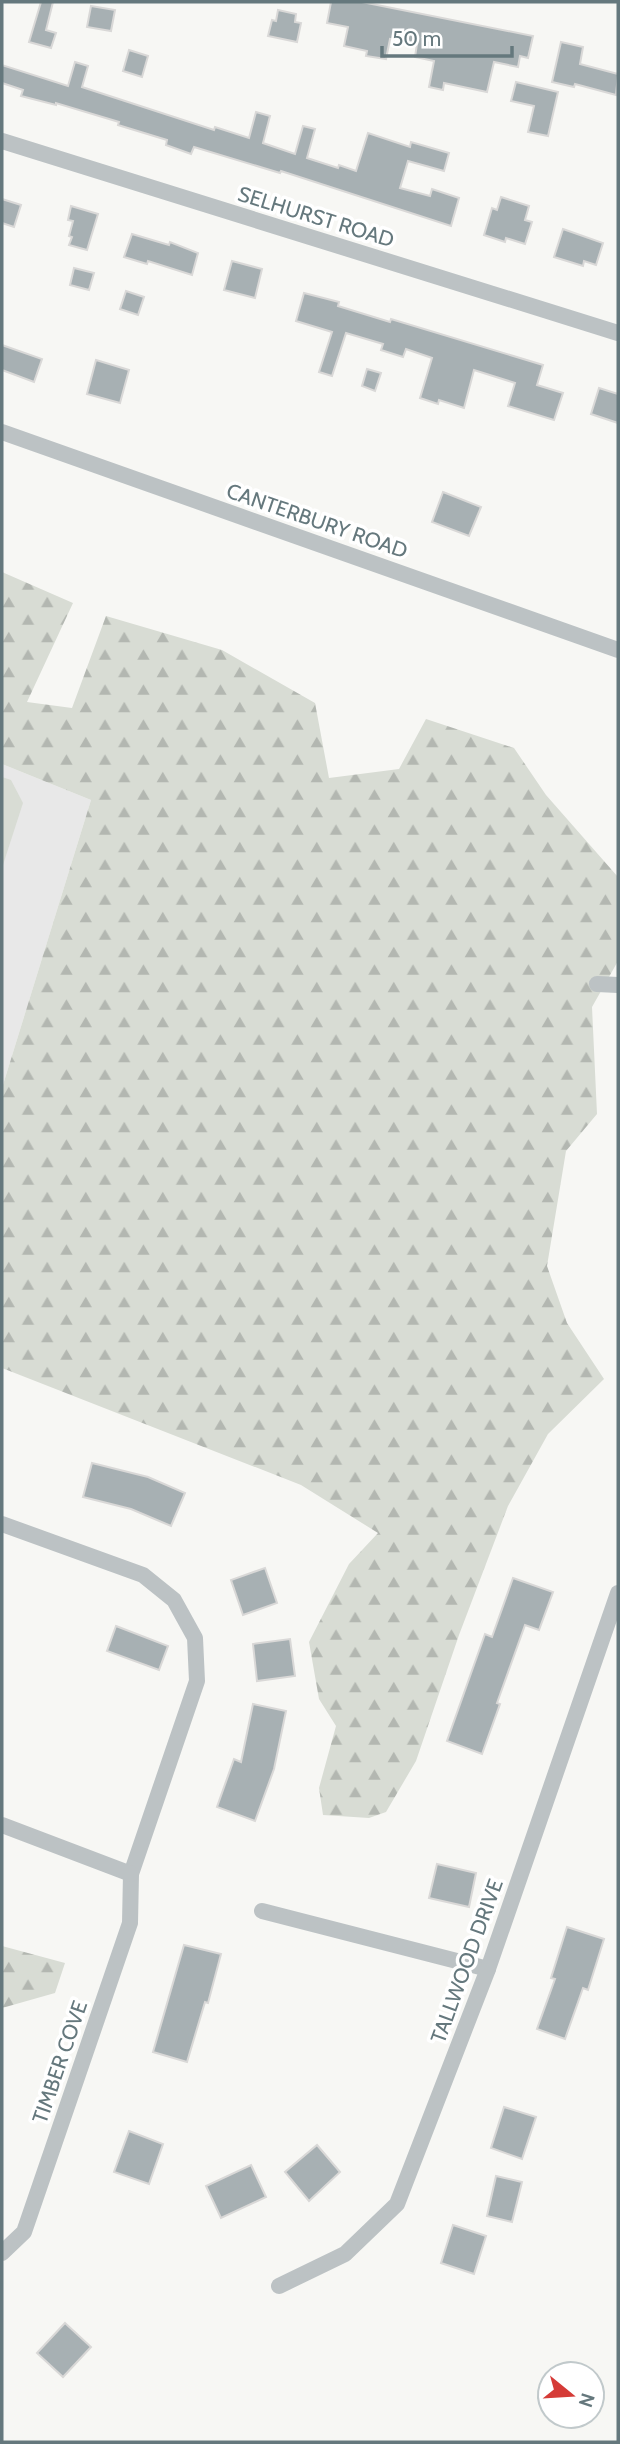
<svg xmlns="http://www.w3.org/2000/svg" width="620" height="2444" viewBox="0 0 620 2444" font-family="Cabin,sans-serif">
	<defs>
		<pattern id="forest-firs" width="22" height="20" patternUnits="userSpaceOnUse" patternTransform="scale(1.75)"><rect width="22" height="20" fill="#d8dcd4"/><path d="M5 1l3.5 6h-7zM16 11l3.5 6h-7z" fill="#b3b7b1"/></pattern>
	</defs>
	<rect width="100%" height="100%" fill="#f7f7f4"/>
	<path fill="#e8e8e8" d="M2 764 91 800 2 1088Z"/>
	<path fill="#d8dcd4" d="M2 777 11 780 23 803 2 868Z"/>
	<g fill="url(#forest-firs)">
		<path d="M2 572 73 603 27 702 72 708 106 616 222 650 315 703 329 778 399 769 426 719 514 748 546 795 618 877V961L592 1007 597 1114 566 1151 547 1266 567 1323 604 1379 548 1434 508 1506 459 1635 416 1761 386 1812 369 1818 323 1815 319 1788 336 1726 319 1699 309 1642 349 1564 378 1533 301 1485 2 1368V1088L91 800 2 764Z"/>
		<path d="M2 1946 65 1963 55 1993 2 2008Z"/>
	</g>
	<g fill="#a7b0b3" stroke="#d9d8d7" stroke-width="2">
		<path d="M41 2H53L46 30 56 33 51 48 29 42Z"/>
		<path d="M331 2H362L533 36 528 58 520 56 518 67 494 62 487 92 444 83 443 90 429 87 434 61 415 57 417 44 390 39 386 59 366 56 367 51 344 46 348 27 327 23Z"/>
		<path d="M91 6 115 10 111 31 87 27Z"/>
		<path d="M278 10 296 14 295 22 301 23 297 42 268 36 272 20 276 21Z"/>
		<path d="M561 42 583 47 580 64 618 74 616 95 575 84 574 87 552 82Z"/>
		<path d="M129 50 148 56 142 77 123 71Z"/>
		<path d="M75 62 88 66 82 87 214 130 215 127 249 138 256 112 270 116 263 143 295 154 303 126 315 129 307 158 338 168 339 165 356 171 368 133 410 147 411 142 449 153 444 171 408 161 400 188 430 196 432 189 459 198 451 226 281 171 280 173 194 147 191 154 166 145 167 140 118 125 119 122 56 103V105L21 96 23 90 2 83V65L68 86Z"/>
		<path d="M516 82 558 92 548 136 528 132 534 106 511 101Z"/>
		<path d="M501 197 529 206 525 220 532 222 525 244 506 238 505 242 484 235 492 208 497 210Z"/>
		<path d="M2 199 21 205 14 227 2 223Z"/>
		<path d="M71 206 98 214 87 250 69 245 72 237 69 236 73 221 68 220Z"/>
		<path d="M563 229 603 243 596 265 584 261 583 266 554 257Z"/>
		<path d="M132 234 169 245 170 242 198 253 192 275 148 261 147 264 124 257Z"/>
		<path d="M232 261 262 269 255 298 224 290Z"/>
		<path d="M74 268 94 273 89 290 70 285Z"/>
		<path d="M126 291 144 297 138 315 120 309Z"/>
		<path d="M304 293 339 302 338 306 390 322 391 319 543 365 537 385 563 393 554 420 508 406 515 383 474 370 464 408 439 400 438 404 420 398 432 358 406 349 403 357 381 350 383 344 346 333 332 376 319 372 332 332 296 321Z"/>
		<path d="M2 345 42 359 34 382 2 370Z"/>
		<path d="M96 360 129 370 120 403 87 394Z"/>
		<path d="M367 369 381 373 375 391 362 386Z"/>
		<path d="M599 388 618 394V423L591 414Z"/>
		<path d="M443 492 481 507 469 536 432 522Z"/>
		<path d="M92 1463 148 1477 185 1493 171 1526 131 1509 83 1497Z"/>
		<path d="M265 1568 277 1603 243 1615 231 1580Z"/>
		<path d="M513 1578 553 1592 539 1630 525 1625 497 1703 500 1704 482 1754 447 1741 485 1634 492 1637Z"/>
		<path d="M116 1626 168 1646 159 1670 107 1651Z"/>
		<path d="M290 1639 295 1676 257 1681 253 1644Z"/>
		<path d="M253 1704 286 1711 274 1769 255 1821 217 1807 234 1759 241 1762Z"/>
		<path d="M437 1864 476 1873 469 1907 429 1898Z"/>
		<path d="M567 1927 604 1939 588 1990 583 1988 565 2039 537 2029 555 1979 551 1978Z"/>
		<path d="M184 1945 221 1954 208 2003 205 2002 187 2062 153 2052Z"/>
		<path d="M504 2107 536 2117 522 2159 491 2148Z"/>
		<path d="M129 2131 163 2144 149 2184 114 2172Z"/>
		<path d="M317 2145 340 2172 309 2201 285 2172Z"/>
		<path d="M251 2165 266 2197 221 2218 206 2186Z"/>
		<path d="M496 2176 522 2182 512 2222 487 2216Z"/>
		<path d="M453 2225 486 2236 474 2274 441 2263Z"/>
		<path d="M65 2323 91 2347 63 2377 37 2353Z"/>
	</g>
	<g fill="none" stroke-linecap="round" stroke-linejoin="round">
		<g stroke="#bcc2c4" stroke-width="16">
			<path d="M2 141 618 333"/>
			<path d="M2 432 618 650"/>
			<path d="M597 984 618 985"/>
			<path d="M2 1524 143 1575 174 1600 195 1638 197 1681 131 1874 130 1923 24 2232 2 2253"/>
			<path d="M2 1825 131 1874"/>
			<path d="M262 1911 488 1969"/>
			<path d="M279 2286 345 2254 397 2204 488 1969 618 1593"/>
		</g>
	</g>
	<g text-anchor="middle" stroke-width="7" stroke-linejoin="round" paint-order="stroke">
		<g font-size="21" fill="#65787d" stroke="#fff">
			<text transform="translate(316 217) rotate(17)" y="7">SELHURST ROAD</text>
			<text transform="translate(317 521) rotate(19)" y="7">CANTERBURY ROAD</text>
			<text transform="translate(467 1961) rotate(-70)" y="7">TALLWOOD DRIVE</text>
			<text transform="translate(60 2062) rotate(-71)" y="7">TIMBER COVE</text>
		</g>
	</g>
	<rect width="620" height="2444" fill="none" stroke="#65787d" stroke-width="7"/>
	<g transform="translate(571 2395) rotate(108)"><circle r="33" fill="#ffffff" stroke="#c1c9cb" stroke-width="2"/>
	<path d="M0-5L12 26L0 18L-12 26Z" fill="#d53b37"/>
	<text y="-10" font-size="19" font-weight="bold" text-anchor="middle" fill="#65787d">N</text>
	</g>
	<path d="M382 46v10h130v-10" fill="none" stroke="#65787d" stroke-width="3.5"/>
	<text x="392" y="46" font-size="21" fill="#65787d" stroke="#ffffff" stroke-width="5" paint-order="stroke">50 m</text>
</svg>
